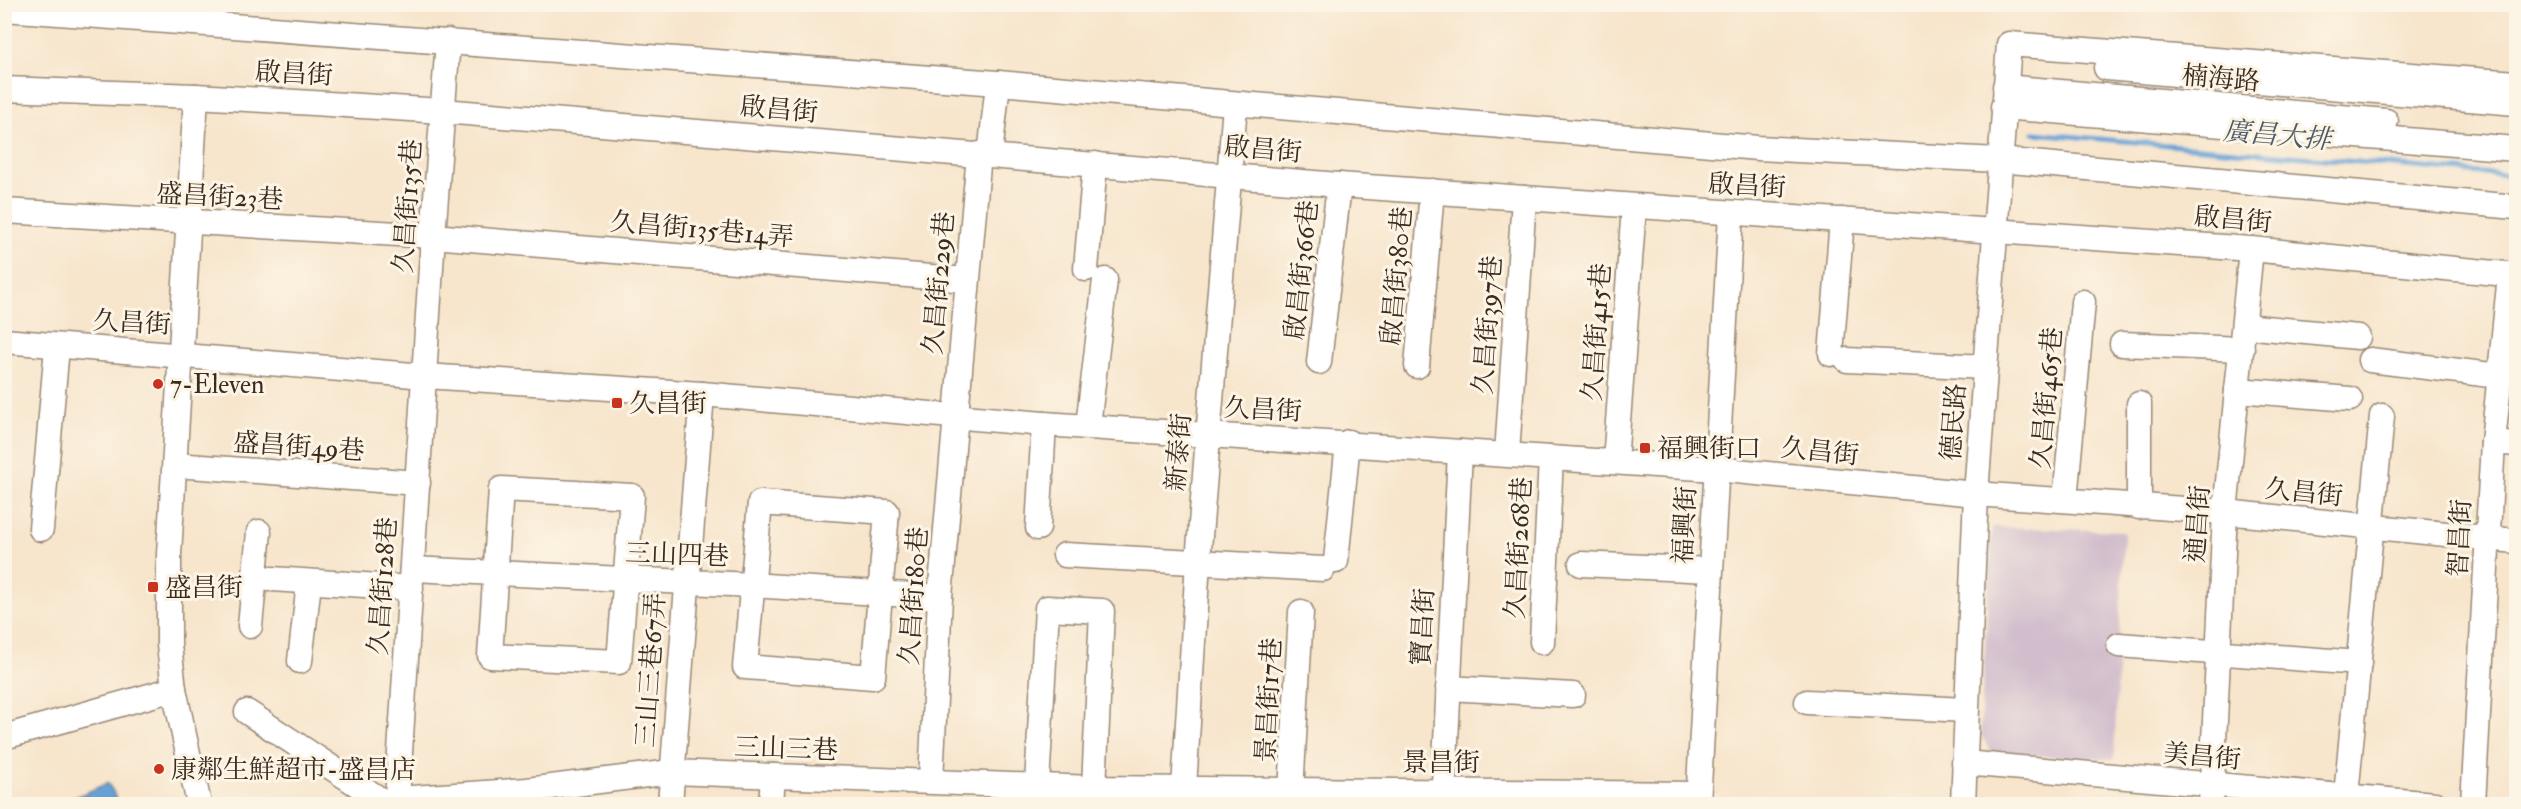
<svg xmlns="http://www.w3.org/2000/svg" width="2521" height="809" viewBox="0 0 2521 809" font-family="'IM FELL Double Pica','Noto Serif TC',serif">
	<rect width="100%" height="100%" fill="#fcf5e5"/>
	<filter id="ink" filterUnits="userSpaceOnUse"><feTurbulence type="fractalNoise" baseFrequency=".0167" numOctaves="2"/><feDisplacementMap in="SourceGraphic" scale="12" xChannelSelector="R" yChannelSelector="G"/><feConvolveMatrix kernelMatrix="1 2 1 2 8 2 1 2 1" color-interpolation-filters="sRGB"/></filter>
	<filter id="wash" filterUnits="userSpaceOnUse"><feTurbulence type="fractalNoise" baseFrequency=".008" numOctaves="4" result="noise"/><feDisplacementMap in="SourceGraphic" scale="24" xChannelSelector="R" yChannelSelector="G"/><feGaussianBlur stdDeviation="1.35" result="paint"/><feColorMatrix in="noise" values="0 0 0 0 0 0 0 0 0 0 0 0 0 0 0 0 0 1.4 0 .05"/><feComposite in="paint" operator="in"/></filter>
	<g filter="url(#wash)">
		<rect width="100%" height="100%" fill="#f7e5cc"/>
		<path fill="#d1bdcc" d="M1992 527 2124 531 2114 759 1992 753 1980 734Z"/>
		<path fill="#66a1d6" stroke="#50667a" stroke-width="1.5" d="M108 783 120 804H60Z"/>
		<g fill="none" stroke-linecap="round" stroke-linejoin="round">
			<path stroke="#66a1d6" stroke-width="5" d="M2034 133 2516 176"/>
		</g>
	</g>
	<g filter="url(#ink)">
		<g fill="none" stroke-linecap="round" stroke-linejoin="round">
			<defs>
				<g id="minor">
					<path d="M4 9 998 83 1758 148 1999 160 2516 207"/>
					<path d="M2106 68 2516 103"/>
					<path d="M2005 87 2386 121"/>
					<path d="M4 89 196 96 443 111 1339 185 2251 249 2516 275"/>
					<path d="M196 96 169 554V645L174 689 199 804"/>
					<path d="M2003 107 2516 149"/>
					<path d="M990 155 998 83"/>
					<path d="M4 211 433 236 967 280"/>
					<path d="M1086 269 1095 164"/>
					<path d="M2244 326 2358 337"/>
					<path d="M4 341 425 376 702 394 1044 424 1715 469 1976 494 2225 512 2516 541"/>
					<path d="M2122 344 2242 349"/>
					<path d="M1831 354 1842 220"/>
					<path d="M1847 360 1985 367"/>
					<path d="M2370 360 2499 376"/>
					<path d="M1319 362 1339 185"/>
					<path d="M1417 366 1432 191"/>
					<path d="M2237 390 2350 399"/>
					<path d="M2139 404V507"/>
					<path d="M1088 426 1105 280"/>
					<path d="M2493 442 2516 444"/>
					<path d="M1507 454 1524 198"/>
					<path d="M1615 462 1634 207"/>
					<path d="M176 465 418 483"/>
					<path d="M501 489 632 496 619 662 490 656Z"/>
					<path d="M2065 500 2083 302"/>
					<path d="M760 503 887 512 873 677 745 667Z"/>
					<path d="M1038 528 1044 424"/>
					<path d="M41 529 57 347"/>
					<path d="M1065 555 1323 569"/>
					<path d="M1336 561 1348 442"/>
					<path d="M1581 564 1710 570"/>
					<path d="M412 569 752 585 940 597"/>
					<path d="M256 578 411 588"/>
					<path d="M250 626 259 532"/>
					<path d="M1542 642 1551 458"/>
					<path d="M2119 645 2359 663"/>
					<path d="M300 661 309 583"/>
					<path d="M1448 688 1573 695"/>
					<path d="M1807 702 1966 710"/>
					<path d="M247 712 387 804"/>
					<path d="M4 737 174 689"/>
					<path d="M1964 763 2435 804"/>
					<path d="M931 780 940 597 979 154"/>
					<path d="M1037 785 1047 608 1102 611 1094 788"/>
					<path d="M1291 792 1301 612"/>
					<path d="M2346 796 2382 416"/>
					<path d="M388 804 397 799 527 790 671 772 1094 788 1698 794"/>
					<path d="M399 804 397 799 433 236 448 41"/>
					<path d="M670 804 702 394"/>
					<path d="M771 804 773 776"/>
					<path d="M1183 804 1198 561 1235 105"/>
					<path d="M1443 804 1460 452"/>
					<path d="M1698 804 1731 213"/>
					<path d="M1963 804 1976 494 2009 44 2516 83"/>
					<path d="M2211 804 2225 512 2251 249"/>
					<path d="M2473 804 2493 442 2510 275"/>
				</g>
			</defs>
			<use href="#minor" stroke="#998875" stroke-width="27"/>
			<use href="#minor" stroke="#fff" stroke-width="24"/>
		</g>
	</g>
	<g fill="#c8321e" stroke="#fcf5e5" stroke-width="2">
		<circle cx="158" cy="384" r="6"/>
		<rect x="611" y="397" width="12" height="12" rx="3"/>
		<rect x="1639" y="442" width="12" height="12" rx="3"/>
		<rect x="147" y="581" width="12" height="12" rx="3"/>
		<circle cx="159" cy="769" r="6"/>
	</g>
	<g text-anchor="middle" stroke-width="6" stroke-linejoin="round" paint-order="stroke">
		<g font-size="26" fill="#3b2a1e" stroke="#fcf5e5">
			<text transform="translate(294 73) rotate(3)" y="9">啟昌街</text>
			<text transform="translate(2221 78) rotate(5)" y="9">楠海路</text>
			<text transform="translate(779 109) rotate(5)" y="9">啟昌街</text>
			<text transform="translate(1263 149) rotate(5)" y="9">啟昌街</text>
			<text transform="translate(1747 185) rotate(3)" y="9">啟昌街</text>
			<text transform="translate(220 196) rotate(3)" y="9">盛昌街23巷</text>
			<text transform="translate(407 206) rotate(-86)" y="9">久昌街135巷</text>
			<text transform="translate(2233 219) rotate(5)" y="9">啟昌街</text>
			<text transform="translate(702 229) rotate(5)" y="9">久昌街135巷14弄</text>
			<text transform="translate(1301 270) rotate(-84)" y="9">啟昌街366巷</text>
			<text transform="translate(1396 276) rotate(-85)" y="9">啟昌街380巷</text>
			<text transform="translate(938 283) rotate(-85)" y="9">久昌街229巷</text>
			<text transform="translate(132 322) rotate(3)" y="9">久昌街</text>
			<text transform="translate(1487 325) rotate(-86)" y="9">久昌街397巷</text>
			<text transform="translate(1596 332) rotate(-86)" y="9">久昌街415巷</text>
			<text transform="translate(2046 398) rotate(-85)" y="9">久昌街465巷</text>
			<text transform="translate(1263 409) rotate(3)" y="9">久昌街</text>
			<text transform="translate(1953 422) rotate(-86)" y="9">德民路</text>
			<text transform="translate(299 446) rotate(4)" y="9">盛昌街49巷</text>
			<text transform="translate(1820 451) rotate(6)" y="9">久昌街</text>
			<text transform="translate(1178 452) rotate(-85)" y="9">新泰街</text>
			<text transform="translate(2304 492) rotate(6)" y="9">久昌街</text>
			<text transform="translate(2197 524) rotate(-86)" y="9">通昌街</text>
			<text transform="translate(1684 525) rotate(-87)" y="9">福興街</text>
			<text transform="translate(2459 538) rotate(-87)" y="9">智昌街</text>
			<text transform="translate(1518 548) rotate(-87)" y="9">久昌街268巷</text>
			<text transform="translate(677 554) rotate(2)" y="9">三山四巷</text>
			<text transform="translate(382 586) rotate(-86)" y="9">久昌街128巷</text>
			<text transform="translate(913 596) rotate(-86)" y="9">久昌街180巷</text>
			<text transform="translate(1422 627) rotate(-87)" y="9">寶昌街</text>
			<text transform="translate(650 670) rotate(-86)" y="9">三山三巷67弄</text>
			<text transform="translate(1268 700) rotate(-87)" y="9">景昌街17巷</text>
			<text transform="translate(786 748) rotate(2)" y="9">三山三巷</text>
			<text transform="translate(2202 756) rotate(5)" y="9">美昌街</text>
			<text x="1441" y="771">景昌街</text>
		</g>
		<g font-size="26" fill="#3b2a1e" stroke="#fcf5e5" text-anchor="start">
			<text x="170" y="393">7-Eleven</text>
			<text x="629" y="412">久昌街</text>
			<text x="1657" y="457">福興街口</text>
			<text x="165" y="596">盛昌街</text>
			<text x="171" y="778">康鄰生鮮超市-盛昌店</text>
		</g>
		<g font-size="27" font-style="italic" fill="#4c5a68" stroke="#fcf5e5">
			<text transform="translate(2277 135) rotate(5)" y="9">廣昌大排</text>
		</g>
	</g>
	<rect width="2521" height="809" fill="none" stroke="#fcf5e5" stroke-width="24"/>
</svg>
